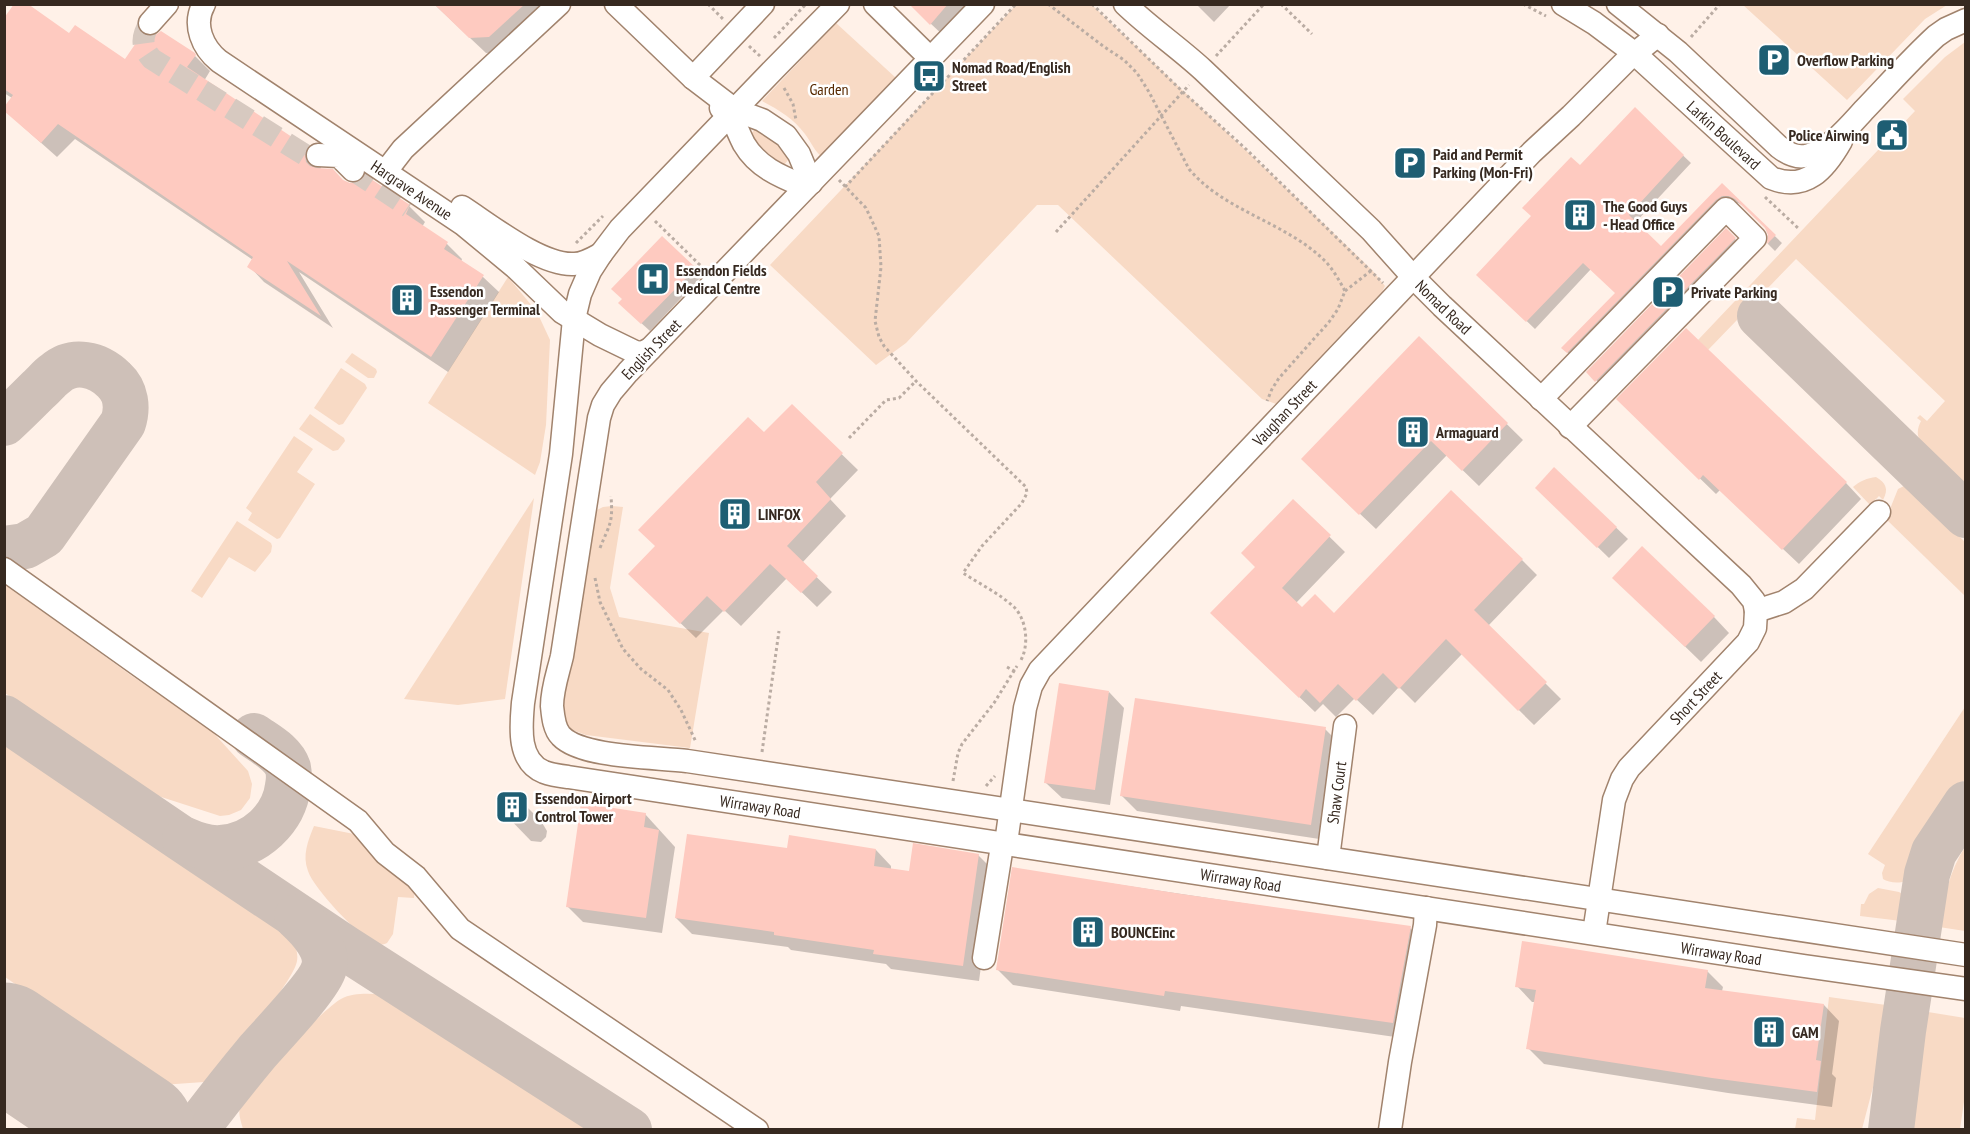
<svg xmlns="http://www.w3.org/2000/svg" width="1970" height="1134" font-family="'PT Sans Narrow',sans-serif">
	<rect width="100%" height="100%" fill="#fff1e8"/>
	<!-- green -->
	<g fill="#f8dac5">
		<path d="M1092,5C1185,93 1279,181 1372,270L1385,286L1382,292L1276,404L1262,399L1058,205H1037L906,343L876,365L770,265L1016,5Z"/>
		<path d="M1743,5H1947L1925,19L1847,100Z"/>
		<path d="M836,23L896,78L825,152L823,158C815,152 811,142 805,134C794,119 779,110 762,101Z"/>
		<path d="M1965,42V486C1956,477 1925,451 1920,440C1916,434 1918,427 1921,421L1917,418L1920,415L1927,421L1945,401L1796,259L1708,350L1698,340L1915,111L1903,99L1945,57Z"/>
		<path d="M759,125L793,154L780,170L747,138Z"/>
		<path d="M508,277L537,312L550,340L546,425L540,462L535,475L428,403Z"/>
		<path d="M352,353L376,369L377,372L374,378H368L345,362Z"/>
		<path d="M341,368L365,384L367,388L343,424L339,425L314,408Z"/>
		<path d="M310,414L344,438L345,441L338,450L333,451L299,429Z"/>
		<path d="M294,436L313,449L297,472L315,484L280,538L277,539L248,520L252,513L246,508Z"/>
		<path d="M1876,477C1886,483 1889,489 1883,500L1879,496L1870,505L1853,487C1860,481 1867,478 1876,477Z"/>
		<path d="M1906,485L1965,542V596L1886,519L1898,489Z"/>
		<path d="M534,498L505,699L458,705L404,699Z"/>
		<path d="M612,506L623,507L610,588L619,617L709,633L690,748L586,735L567,728L561,709L595,511L603,507Z"/>
		<path d="M237,521L271,543L272,546L271,552L255,572L229,557L202,598L191,591Z"/>
		<path d="M5,584L132,676L209,728L248,771L252,784L250,798L241,810L229,815L220,816L152,794L5,693Z"/>
		<path d="M1965,707V779L1923,842L1907,880C1901,884 1889,883 1883,879L1882,873L1885,865L1868,854Z"/>
		<path d="M5,732L273,912C283,924 300,943 297,961C294,980 240,1044 225,1064L214,1075L204,1082L161,1085L5,977Z"/>
		<path d="M314,826L354,834L415,885L414,898L398,897L393,934L387,943C382,945 379,945 374,943C357,934 314,889 308,871C302,855 308,841 314,826Z"/>
		<path d="M1965,847V931L1939,927C1944,898 1949,872 1965,847Z"/>
		<path d="M1878,888L1899,892L1902,894L1901,921L1860,916L1861,904H1864L1869,894Z"/>
		<path d="M382,994L549,1101L590,1129H243C241,1122 238,1114 240,1107C243,1091 324,1008 341,999C353,992 369,994 382,994Z"/>
		<path d="M1829,997L1886,1005L1877,1072L1862,1129H1795L1797,1118L1815,1120Z"/>
		<path d="M1928,1012L1965,1018V1095L1960,1129H1911Z"/>
	</g>
	<!-- shadow -->
	<g fill="#0003">
		<path d="M556,4L505,52L486,53L435,5Z"/>
		<path d="M910,4H985L947,39Z"/>
		<path d="M1196,4H1231L1214,22Z"/>
		<path d="M4,20L69,35L126,61L194,55L210,71L204,81L306,149L322,165L320,170L343,181L409,206L425,222L422,227L447,244L462,259L461,262L483,277L499,292L448,372L299,272L333,328L264,282L249,266L253,260L75,139L57,157L21,125L12,98L4,93Z"/>
		<path d="M1635,110L1691,163L1635,223L1661,248L1722,185L1744,206L1738,203H1730L1575,360L1563,348L1617,293L1591,269L1535,329L1478,275Z"/>
		<path d="M1755,217L1782,243L1775,251L1768,244L1770,235L1766,228Z"/>
		<path d="M1726,230L1738,242L1600,384L1588,372Z"/>
		<path d="M662,238L702,276L650,331L628,311Z"/>
		<path d="M1419,338L1523,440L1479,486L1447,455L1376,529L1319,475Z"/>
		<path d="M1618,399L1846,483L1861,499L1799,564L1720,490L1716,494Z"/>
		<path d="M792,406L858,470L830,499L846,516L802,563L832,592L817,607L787,578L741,626L724,610L696,638L646,590L764,434Z"/>
		<path d="M1555,469L1628,539L1609,558L1537,488Z"/>
		<path d="M1293,501L1345,552L1296,603L1303,609L1335,616L1522,560L1537,575L1488,626L1561,699L1534,725L1462,654L1415,703L1399,687L1373,715L1355,698L1336,717L1323,704L1315,712L1228,629L1256,567Z"/>
		<path d="M1630,593L1714,617L1729,633L1701,662Z"/>
		<path d="M1109,692L1124,708L1110,805L1062,798L1046,783Z"/>
		<path d="M1325,729L1341,745L1326,840L1137,811L1121,795Z"/>
		<path d="M510,796L518,798L541,821L547,831L546,837L541,842L531,841L502,811L504,800Z"/>
		<path d="M645,814L675,847L662,933L583,922L567,906Z"/>
		<path d="M788,850H876L891,866V870L910,872L978,855L994,871L979,981L891,969L886,964L791,950L788,947L692,934L676,918Z"/>
		<path d="M1014,869L1410,928L1426,944L1409,1039L1181,1006L1180,1011L1013,985L997,969Z"/>
		<path d="M1707,971L1723,987L1722,991L1824,1005L1839,1021L1832,1074L1836,1078L1832,1107L1728,1093L1544,1064L1528,1048L1535,1002H1532L1517,986Z"/>
	</g>
	<g fill="none" stroke-linecap="round" stroke-linejoin="round">
		<!-- taxiway -->
		<g stroke="#cec0b8" stroke-width="46">
			<path d="M1760,316L1966,515"/>
			<path d="M4,423C16,412 27,401 38,390C44,385 49,378 55,374C73,358 98,364 114,380C126,391 128,408 123,423L44,535L25,546L4,549"/>
			<path d="M4,718L182,839L345,948L629,1130"/>
			<path d="M185,840C196,845 208,849 221,848C255,846 284,819 288,786C289,781 289,773 288,768C283,753 265,744 254,736"/>
			<path d="M193,1130L200,1124C219,1099 238,1075 258,1051C272,1035 320,985 324,968C329,949 310,929 297,917"/>
			<path d="M1891,1130L1903,1031L1927,874L1934,852L1966,804"/>
		</g>
		<!-- runway -->
		<path stroke="#cec0b8" stroke-width="117" d="M4,1041L136,1130"/>
	</g>
	<!-- building -->
	<g fill="#fecac0">
		<path d="M14,4H28L69,33L75,25L125,59L142,34L148,36H154L161,31L195,53L196,55L187,67L307,147L305,155L306,162L310,166L317,168L333,169L343,180L350,183H357L362,180L365,175L410,205L406,214L448,242L444,249L484,275L431,357L287,261L321,316L247,267L253,257L58,124L41,143L4,111V107L13,95L4,89V18Z"/>
		<path d="M434,4H525L489,37L469,38Z"/>
		<path d="M909,4H948L930,25Z"/>
		<path d="M1635,107L1684,155L1629,215L1661,246L1722,183L1776,235L1767,244L1768,235L1765,228L1735,199L1729,196H1722L1716,200L1567,353L1561,348L1615,293L1583,263L1526,322L1476,275L1531,216L1522,208L1571,157L1580,165Z"/>
		<path d="M1726,228L1736,238L1595,382L1586,372Z"/>
		<path d="M662,236L696,268L641,324L618,303L622,299L611,289Z"/>
		<path d="M1686,328L1847,482L1782,550L1703,475L1699,480L1616,399Z"/>
		<path d="M1419,336L1508,423L1462,471L1431,441L1359,515L1301,459Z"/>
		<path d="M792,404L843,453L816,482L831,499L787,546L818,576L801,593L770,564L724,612L707,596L680,624L628,574L655,546L638,530L748,417L764,432Z"/>
		<path d="M1554,467L1617,527L1597,548L1535,488Z"/>
		<path d="M1451,490L1523,559L1474,610L1547,682L1518,711L1446,639L1399,689L1383,673L1356,701L1338,684L1320,703L1306,689L1299,698L1210,613L1255,567L1241,553L1293,499L1331,535L1282,588L1302,607L1315,594L1334,613Z"/>
		<path d="M1642,546L1715,616L1685,647L1612,578Z"/>
		<path d="M1059,683L1109,691L1095,790L1044,783Z"/>
		<path d="M1135,698L1326,727L1311,825L1120,796Z"/>
		<circle cx="512" cy="807" r="12"/>
		<path d="M581,803L646,813L644,827L659,830L646,918L566,907Z"/>
		<path d="M687,834L787,848L789,835L876,849L874,866L909,871L913,843L979,854L963,966L873,954L874,950L774,935V932L675,918Z"/>
		<path d="M1012,867L1181,894L1411,926L1393,1023L1165,991L1164,996L996,970Z"/>
		<path d="M1522,941L1708,970L1705,988L1824,1004L1816,1060L1821,1061L1817,1092L1712,1078L1526,1049L1536,990L1515,987Z"/>
	</g>
	<g fill="none" stroke-linecap="round" stroke-linejoin="round">
		<!-- minor-tunnel -->
		<g stroke="#d7c9c0" stroke-width="22" stroke-dasharray="22 11" stroke-linecap="butt">
			<path d="M150,23C141,37 141,47 152,59L305,155H318"/>
			<path d="M353,170L409,207"/>
		</g>
		<defs>
			<g id="minor">
				<path id="s1" d="M204,4C192,25 203,48 219,61L463,224L515,267L562,312L600,335L635,352L642,353L650,349"/>
				<path d="M616,4L693,78L735,110L762,120L786,136L799,154L811,183"/>
				<path id="s2" d="M838,4L774,69L620,229L601,254L590,271L580,294L574,319L561,454L523,703C521,726 517,761 544,772C552,775 560,776 568,777L1804,966L1966,989"/>
				<path d="M875,4L931,59"/>
				<path d="M983,4L628,372L611,392L603,405L599,418L562,656C558,673 552,689 552,706C553,716 554,729 561,736C582,758 656,757 687,761L1966,955"/>
				<path id="s3" d="M1125,4C1150,28 1178,47 1203,70L1371,230L1413,277L1442,306L1741,585L1754,601L1756,611"/>
				<path id="s4" d="M1563,4L1594,23L1634,53L1771,178C1806,192 1825,169 1841,141"/>
				<path d="M1618,4L1678,52L1779,147C1788,154 1798,159 1809,155C1831,149 1850,125 1865,109C1889,84 1911,59 1936,36L1946,29L1966,20"/>
				<path d="M150,23L167,4"/>
				<path d="M693,78L763,4"/>
				<path d="M721,108C735,118 736,129 744,144C758,168 782,177 806,187"/>
				<path d="M318,155L339,156L353,170"/>
				<path d="M386,171L403,149L559,4"/>
				<path d="M462,207C490,225 541,266 574,264C584,264 592,259 601,254"/>
				<path d="M1541,399L1726,209L1755,238L1570,427"/>
				<path d="M4,569L358,821L385,853L416,877L460,929L757,1130"/>
				<path id="s5" d="M1328,858L1345,726"/>
				<path id="s6" d="M1594,933L1614,800L1622,779L1629,768L1748,642L1755,628L1756,611L1784,602L1804,589L1879,512"/>
				<path id="s7" d="M984,958L1001,852L1006,843L1025,708L1031,686L1040,670L1532,152L1571,116L1628,59L1658,35"/>
				<path d="M1390,1130L1400,1062L1425,925L1426,908"/>
			</g>
		</defs>
		<!-- minor casing -->
		<use href="#minor" stroke="#a1836d" stroke-width="25"/>
		<!-- path -->
		<g stroke="#baaca3" stroke-width="3" stroke-dasharray="3 3" stroke-linecap="butt">
			<path d="M708,4L724,20"/>
			<path d="M1048,4L1103,46L1124,60L1137,73L1149,92L1189,169C1224,211 1285,222 1324,260C1333,269 1339,280 1345,291L1338,309L1329,322L1279,378L1272,389L1267,401"/>
			<path d="M1092,4L1183,92L1247,150L1383,283"/>
			<path d="M1281,4L1312,34"/>
			<path d="M1523,4L1546,16"/>
			<path d="M1691,37L1720,4"/>
			<path d="M774,38L806,4"/>
			<path d="M749,46L760,56"/>
			<path d="M1216,56L1264,4"/>
			<path d="M784,88L793,104L796,120"/>
			<path d="M839,180L866,208L879,236L881,267L875,321L879,337L884,346L916,381L1026,487L1027,493L1022,503L982,546L963,573C980,584 1000,594 1014,607C1027,620 1029,645 1021,660"/>
			<path d="M845,187L1016,4"/>
			<path d="M1765,197L1798,228"/>
			<path d="M655,221L702,267"/>
			<path d="M1056,232L1189,85"/>
			<path d="M576,243L603,216"/>
			<path d="M1345,291L1372,270"/>
			<path d="M849,438L886,400L899,398L916,381"/>
			<path d="M600,548C610,523 613,524 611,496"/>
			<path d="M595,578L600,602L623,649L641,669L668,690L681,710L696,742"/>
			<path d="M1007,667L1016,672"/>
			<path d="M762,752L779,631"/>
			<path d="M953,781L958,753L962,744L994,703L1017,666"/>
			<path d="M986,786L995,776"/>
		</g>
		<!-- minor -->
		<use href="#minor" stroke="#fff" stroke-width="22"/>
	</g>
	<!-- icons -->
	<defs>
		<symbol id="parking-square" viewBox="-11 -11 22 22"><rect x="-9" y="-9" width="18" height="18" rx="4" fill="#1e5e73" stroke="#fff"/><path d="M-3.5-5.5H1a3.5 3.5 0 0 1 0 7H-1V5.5H-3.5ZM-1-3.4V-.6H.8a1.4 1.4 0 0 0 0-2.8Z" fill="#fff"/></symbol>
		<symbol id="bus-square" viewBox="-11 -11 22 22"><rect x="-9" y="-9" width="18" height="18" rx="4" fill="#1e5e73" stroke="#fff"/><path d="M-5-6H5V4H4V6H2V4H-2V6H-4V4H-5ZM-3.5-4V0h7V-4ZM-3.5 1.2v1.5H-2V1.2ZM2 1.2v1.5H3.5V1.2Z" fill="#fff"/></symbol>
		<symbol id="civic-square" viewBox="-11 -11 22 22"><rect x="-9" y="-9" width="18" height="18" rx="4" fill="#1e5e73" stroke="#fff"/><path d="M-.6-6.5H3V-4.5H.6V-3L4-1V1h2V6H-6V1h2V-1L-.6-3ZM-1.2 2.5V6h2.4V2.5Z" fill="#fff"/></symbol>
		<symbol id="building-square" viewBox="-11 -11 22 22"><rect x="-9" y="-9" width="18" height="18" rx="4" fill="#1e5e73" stroke="#fff"/><path d="M-4-6H4V6H1V3H-1V6H-4ZM-2.5-4.3h1.7v1.8h-1.7ZM.8-4.3h1.7v1.8H.8ZM-2.5-1h1.7V.8h-1.7ZM.8-1h1.7V.8H.8Z" fill="#fff"/></symbol>
		<symbol id="hospital-square" viewBox="-11 -11 22 22"><rect x="-9" y="-9" width="18" height="18" rx="4" fill="#1e5e73" stroke="#fff"/><path d="M-5-5h3v3.5h4V-5h3V5h-3V1.5h-4V5h-3Z" fill="#fff"/></symbol>
	</defs>
	<g fill-rule="evenodd">
		<use href="#parking-square" x="1755" y="41" width="38" height="38"/>
		<use href="#bus-square" x="910" y="57" width="38" height="38"/>
		<use href="#civic-square" x="1873" y="116" width="38" height="38"/>
		<use href="#parking-square" x="1391" y="144" width="38" height="38"/>
		<use href="#building-square" x="1561" y="196" width="38" height="38"/>
		<use href="#hospital-square" x="634" y="260" width="38" height="38"/>
		<use href="#parking-square" x="1649" y="273" width="38" height="38"/>
		<use href="#building-square" x="388" y="281" width="38" height="38"/>
		<use href="#building-square" x="1394" y="413" width="38" height="38"/>
		<use href="#building-square" x="716" y="495" width="38" height="38"/>
		<use href="#building-square" x="493" y="788" width="38" height="38"/>
		<use href="#building-square" x="1069" y="913" width="38" height="38"/>
		<use href="#building-square" x="1750" y="1013" width="38" height="38"/>
	</g>
	<g text-anchor="middle" dominant-baseline="central" stroke-width="5" stroke-linejoin="round" paint-order="stroke">
		<!-- poi labels -->
		<g font-size="16" font-weight="bold" fill="#362920" stroke="#fff" text-anchor="start">
			<text x="1797" y="60">Overflow Parking</text>
			<text x="952" y="67">Nomad Road/English<tspan x="952" dy="18">Street</tspan></text>
			<text x="1869" y="135" text-anchor="end">Police Airwing</text>
			<text x="1433" y="154">Paid and Permit<tspan x="1433" dy="18">Parking (Mon-Fri)</tspan></text>
			<text x="1603" y="206">The Good Guys<tspan x="1603" dy="18">- Head Office</tspan></text>
			<text x="676" y="270">Essendon Fields<tspan x="676" dy="18">Medical Centre</tspan></text>
			<text x="430" y="291">Essendon<tspan x="430" dy="18">Passenger Terminal</tspan></text>
			<text x="1691" y="292">Private Parking</text>
			<text x="1436" y="432">Armaguard</text>
			<text x="758" y="514">LINFOX</text>
			<text x="535" y="798">Essendon Airport<tspan x="535" dy="18">Control Tower</tspan></text>
			<text x="1111" y="932">BOUNCEinc</text>
			<text x="1792" y="1032">GAM</text>
		</g>
		<!-- park labels -->
		<g font-size="16" fill="#572900" stroke="#fff">
			<text x="829" y="89">Garden</text>
		</g>
		<!-- street labels -->
		<g font-size="16" fill="#362920" stroke="#fff">
			<text stroke="none"><textPath href="#s4" startOffset="208">Larkin Boulevard</textPath></text>
			<text stroke="none"><textPath href="#s1" startOffset="296">Hargrave Avenue</textPath></text>
			<text stroke="none"><textPath href="#s3" startOffset="440">Nomad Road</textPath></text>
			<text transform="translate(651 349) rotate(-46)">English Street</text>
			<text stroke="none"><textPath href="#s7" startOffset="650">Vaughan Street</textPath></text>
			<text stroke="none"><textPath href="#s6" startOffset="267">Short Street</textPath></text>
			<text stroke="none"><textPath href="#s5" startOffset="66">Shaw Court</textPath></text>
			<text stroke="none"><textPath href="#s2" startOffset="1100">Wirraway Road</textPath></text>
			<text stroke="none"><textPath href="#s2" startOffset="1586">Wirraway Road</textPath></text>
			<text stroke="none"><textPath href="#s2" startOffset="2072">Wirraway Road</textPath></text>
		</g>
	</g>
	<!-- border -->
	<rect width="1970" height="1134" fill="none" stroke="#362920" stroke-width="12"/>
</svg>
